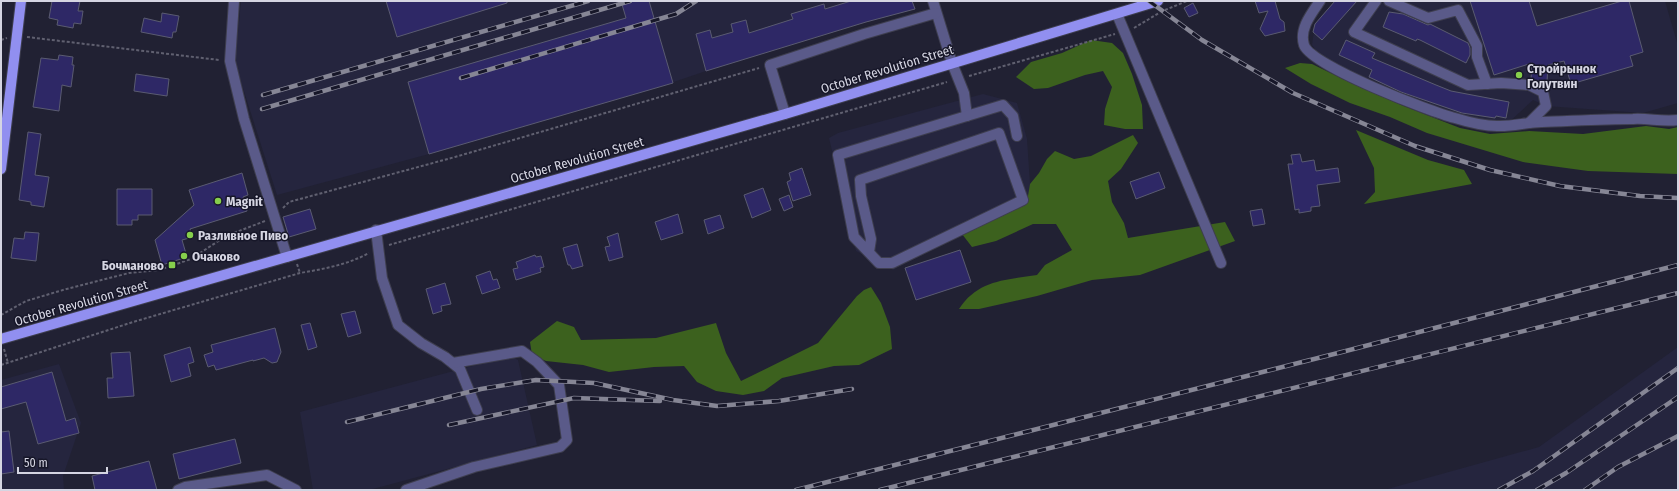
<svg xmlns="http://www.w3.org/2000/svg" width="1679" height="491" font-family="'Fira Sans Condensed',sans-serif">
	<rect width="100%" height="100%" fill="#212133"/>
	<!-- built -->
	<g fill="#25253e">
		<path d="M241,1H912L915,9L860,24L706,71L656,88L429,154L277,195L235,63Z"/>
		<path d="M1335,1H1665L1678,46V103L1643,113L1546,106L1533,100L1507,124L1455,115L1417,102L1321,57L1312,45L1315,24Z"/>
		<path d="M983,94L1017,103L1027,139L1030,184L1029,196L1014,207L893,270L856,251L829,138L838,133Z"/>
		<path d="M1678,347V490H1384L1539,447Z"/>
		<path d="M510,356L518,360L537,445L369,490H313L300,412Z"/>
		<path d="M59,364L81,423L63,476L64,490H1V380Z"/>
	</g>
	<!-- forest -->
	<g fill="#3c611e">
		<path d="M1091,40L1112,43L1123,53L1132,74L1142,105L1143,129H1125L1104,125L1105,109L1112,87L1103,71L1085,75L1048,88L1034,89L1016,77L1031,62L1062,53Z"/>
		<path d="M1300,63L1312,64L1349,82L1401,105L1460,128L1490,134L1529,131L1583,134L1646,126L1669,129L1678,127V174L1588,171L1523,162L1427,133L1390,117L1350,103L1311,84L1285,68Z"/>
		<path d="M1356,130L1428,160L1464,170L1472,184L1364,204L1375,192L1374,168Z"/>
		<path d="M1133,135L1138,143L1121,169L1108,181L1112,202L1124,223L1128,238L1225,222L1235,241L1140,275L1092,280L1037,296L979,309H959C978,280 1005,280 1037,275L1045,265L1072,250L1056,224H1033L996,241L972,247L962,234L1014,208L1028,196L1030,184L1039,173L1047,159L1055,151L1074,159L1091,156Z"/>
		<path d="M871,287L881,303L890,327L892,349L859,365L834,366L782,378L764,391L743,395L716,391L697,382L684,366L654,367L609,372L583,365L546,361L532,355L530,342L557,321L574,327L581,340L656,338L716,323L726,353L741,381L818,343L857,296L864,290Z"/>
	</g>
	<!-- building -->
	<g fill="#2e2866" stroke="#5a5b71">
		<path d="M52,1H80L78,11H83L81,24L74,23L73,28L57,25L58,20L49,18Z"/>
		<path d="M386,1H507V3L397,37Z"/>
		<path d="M621,1H649L673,83L429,154L408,82L626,18Z"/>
		<path d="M851,1H912L915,9L866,22L706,71L696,34L710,30L712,38L733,32L731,24L746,20L749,33L793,19L791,14L824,4L825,9Z"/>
		<path d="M1255,1H1275L1280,19L1284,22L1285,31L1265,36L1260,29L1268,11L1259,13Z"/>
		<path d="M1335,1H1357L1322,40L1313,32L1315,24Z"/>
		<path d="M1470,1H1529L1537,26L1622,1H1629L1643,52L1630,56L1633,66L1571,84L1564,61L1548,65L1547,82L1536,81L1531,79L1532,63L1494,75Z"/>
		<path d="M1193,3L1198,13L1189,17L1184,8Z"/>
		<path d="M1389,12L1403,14L1428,25L1430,24L1468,43L1470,48V55L1466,63L1420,40L1417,39L1416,41L1383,27Z"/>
		<path d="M162,13L179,16L176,32H173L172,38L141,32L144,18L161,22Z"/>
		<path d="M1346,40L1375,53L1372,58L1436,85L1451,91L1509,102L1506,118L1496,116L1495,118L1462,113L1401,92L1369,77L1372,70L1339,55Z"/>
		<path d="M59,55L73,57L72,65H74L71,87L62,85L59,111L33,107L41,58L58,60Z"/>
		<path d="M136,74L169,79L167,96L134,91Z"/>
		<path d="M28,132L41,134L35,175L49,177L44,207L31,205V202L19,200Z"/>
		<path d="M1300,154L1302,162L1314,160L1316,171L1338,168L1340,182L1317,185L1320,206L1311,207V211L1299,213V209L1295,210L1288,164H1293L1291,155Z"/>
		<path d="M802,168L811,195L793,201L787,182L791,180L789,173Z"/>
		<path d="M1159,172L1165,188L1136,199L1130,182Z"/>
		<path d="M242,173L248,195L243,197L247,211L190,229L193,237L182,240L187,257L162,265L155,240L194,205L189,190Z"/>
		<path d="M763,188L771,210L752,218L744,195Z"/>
		<path d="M117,189H152V215H138V220H132V225H117Z"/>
		<path d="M789,195L793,207L784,211L779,199Z"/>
		<path d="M310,209L316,229L289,237L283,217Z"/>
		<path d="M1262,209L1265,224L1253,226L1250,211Z"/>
		<path d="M678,214L683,233L661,240L655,222Z"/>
		<path d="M720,215L724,228L708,234L704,220Z"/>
		<path d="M25,232L39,233L36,261L11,258L14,238L24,239Z"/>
		<path d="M618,233L623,257L609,261L605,247L610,246L607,237Z"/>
		<path d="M577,244L583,266L572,269L570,265H568L563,248Z"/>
		<path d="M960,250L971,282L916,300L905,268Z"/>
		<path d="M535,255L536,257L541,256L544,267L540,268L541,272L516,280L513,269L518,268L516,262Z"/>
		<path d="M490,271L493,280L497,279L500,288L482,294L476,276Z"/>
		<path d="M445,283L451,304L441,306L442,311L433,314L426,289Z"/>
		<path d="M355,311L361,333L348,337L341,314Z"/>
		<path d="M310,323L317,347L308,350L301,325Z"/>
		<path d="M275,328L281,352L277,362L272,363L264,358L253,361V360L216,370L214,365L208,367L204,355L213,352L211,345Z"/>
		<path d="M190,347L194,362L188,364L191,376L171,382L164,355Z"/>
		<path d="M130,352L134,396L108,398L107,378H113L111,353Z"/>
		<path d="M52,372L66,421L75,418L79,433L38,444L26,402L1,409V387Z"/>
		<path d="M9,431L14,472L1,474V432Z"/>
		<path d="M235,439L241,463L179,479L173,454Z"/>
		<path d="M149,461L157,490H95L92,476Z"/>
	</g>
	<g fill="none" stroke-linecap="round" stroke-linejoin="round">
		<defs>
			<g id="minor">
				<path d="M234,1L230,61L244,119L287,257"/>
				<path d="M933,1L952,63L964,93L967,116"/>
				<path d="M1320,1C1311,14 1299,29 1304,45C1311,66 1431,112 1455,118C1468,122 1484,126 1497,126C1512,127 1527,122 1542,122C1572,121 1603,119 1633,119C1649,118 1661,122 1678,120"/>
				<path d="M1376,1L1354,32L1468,85L1501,83L1529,85L1543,92L1546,106L1529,123"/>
				<path d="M1389,1L1428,18L1458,10L1477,46V57L1487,84"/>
				<path d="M1117,14L1221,263"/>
				<path d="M785,114L770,65L864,34L936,13"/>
				<path d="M376,230L382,278L398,325L421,343L445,357L460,369L477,410"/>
				<path d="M869,252L871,239L861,196L860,180L999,133L1023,200L892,263H879L854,237L838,155L1003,105L1013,116L1017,136"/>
				<path d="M178,490L185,487L267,475L296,490"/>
				<path d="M406,490L474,467L560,447L567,440L559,385L537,362L522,351L453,363"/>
			</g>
			<g id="major">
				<path d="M1,169L21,1"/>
				<path d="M1,339L785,114L1158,1"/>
			</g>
		</defs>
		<!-- minor casing -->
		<use href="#minor" stroke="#3e3e4f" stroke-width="12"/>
		<!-- major casing -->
		<use href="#major" stroke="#3e3e4f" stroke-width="12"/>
		<!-- path -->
		<g stroke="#606070" stroke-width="2" stroke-dasharray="3 2" stroke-linecap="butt">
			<path d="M1165,10L1187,1"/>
			<path d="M1134,28L1159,13"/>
			<path d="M27,37L219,60"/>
			<path d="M1,40L7,38"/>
			<path d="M969,76L1115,34"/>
			<path d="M283,208L289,202L455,157L759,68"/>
			<path d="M389,245L947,82"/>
			<path d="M297,264L300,273"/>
			<path d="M1,315L26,301L63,290L129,273L159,270L191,259L226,236L265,221"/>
			<path d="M4,349L8,363"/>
			<path d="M1,365L133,322L300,273C323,269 347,265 369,253"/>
		</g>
		<!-- minor -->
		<use href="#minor" stroke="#5a5a89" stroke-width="10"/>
		<!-- major -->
		<use href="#major" stroke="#918ff0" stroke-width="10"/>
		<defs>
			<g id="rail">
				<path d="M1149,1L1202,40L1293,93L1415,146L1490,170L1560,186L1640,196L1678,198"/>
				<path d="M461,78L676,14L696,1"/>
				<path d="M263,95L588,1"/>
				<path d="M262,109L630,1"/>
				<path d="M347,422L481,389L536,380L594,383L673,400L717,406L779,401L852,389"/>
				<path d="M449,425L574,398L660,401"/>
				<path d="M796,490L1338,353L1678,265"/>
				<path d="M880,490L1678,293"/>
				<path d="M1499,490L1533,471L1678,368"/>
				<path d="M1537,490L1566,473L1678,397"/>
				<path d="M1585,490L1618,467L1678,436"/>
			</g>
		</defs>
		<!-- rail casing -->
		<use href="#rail" stroke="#868695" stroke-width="4.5"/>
		<!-- rail -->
		<use href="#rail" stroke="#171729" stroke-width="3" stroke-dasharray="9" stroke-linecap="butt"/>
	</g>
	<!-- markers -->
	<g fill="#86cf4c" stroke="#171729" stroke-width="1.5">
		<circle cx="1519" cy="75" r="4"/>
		<circle cx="218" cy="201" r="4"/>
		<circle cx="190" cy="235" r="4"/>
		<circle cx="184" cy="256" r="4"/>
		<rect x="168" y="261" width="8" height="8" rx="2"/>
	</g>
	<g text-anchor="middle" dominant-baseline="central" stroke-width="3" stroke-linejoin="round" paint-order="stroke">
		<!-- poi labels -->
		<g font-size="13" font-weight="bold" fill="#d5d5e2" stroke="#171729" text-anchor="start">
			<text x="1527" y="68">Стройрынок<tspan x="1527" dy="15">Голутвин</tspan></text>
			<text x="226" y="201">Magnit</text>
			<text x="198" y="235">Разливное Пиво</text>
			<text x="192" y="256">Очаково</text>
			<text x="164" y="265" text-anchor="end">Бочманово</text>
		</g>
		<!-- street labels -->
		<g font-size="13" fill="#d5d5e2" stroke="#171729">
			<text transform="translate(887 69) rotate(-17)">October Revolution Street</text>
			<text transform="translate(577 160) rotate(-16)">October Revolution Street</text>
			<text transform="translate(81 303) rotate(-16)">October Revolution Street</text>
		</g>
	</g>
	<!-- border -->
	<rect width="1679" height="491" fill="none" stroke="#d5d5e2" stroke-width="4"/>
	<!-- scale -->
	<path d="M18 467v6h89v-6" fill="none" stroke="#d5d5e2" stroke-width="2"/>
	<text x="24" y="467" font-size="12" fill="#d5d5e2" stroke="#171729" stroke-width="3" paint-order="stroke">50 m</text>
</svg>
